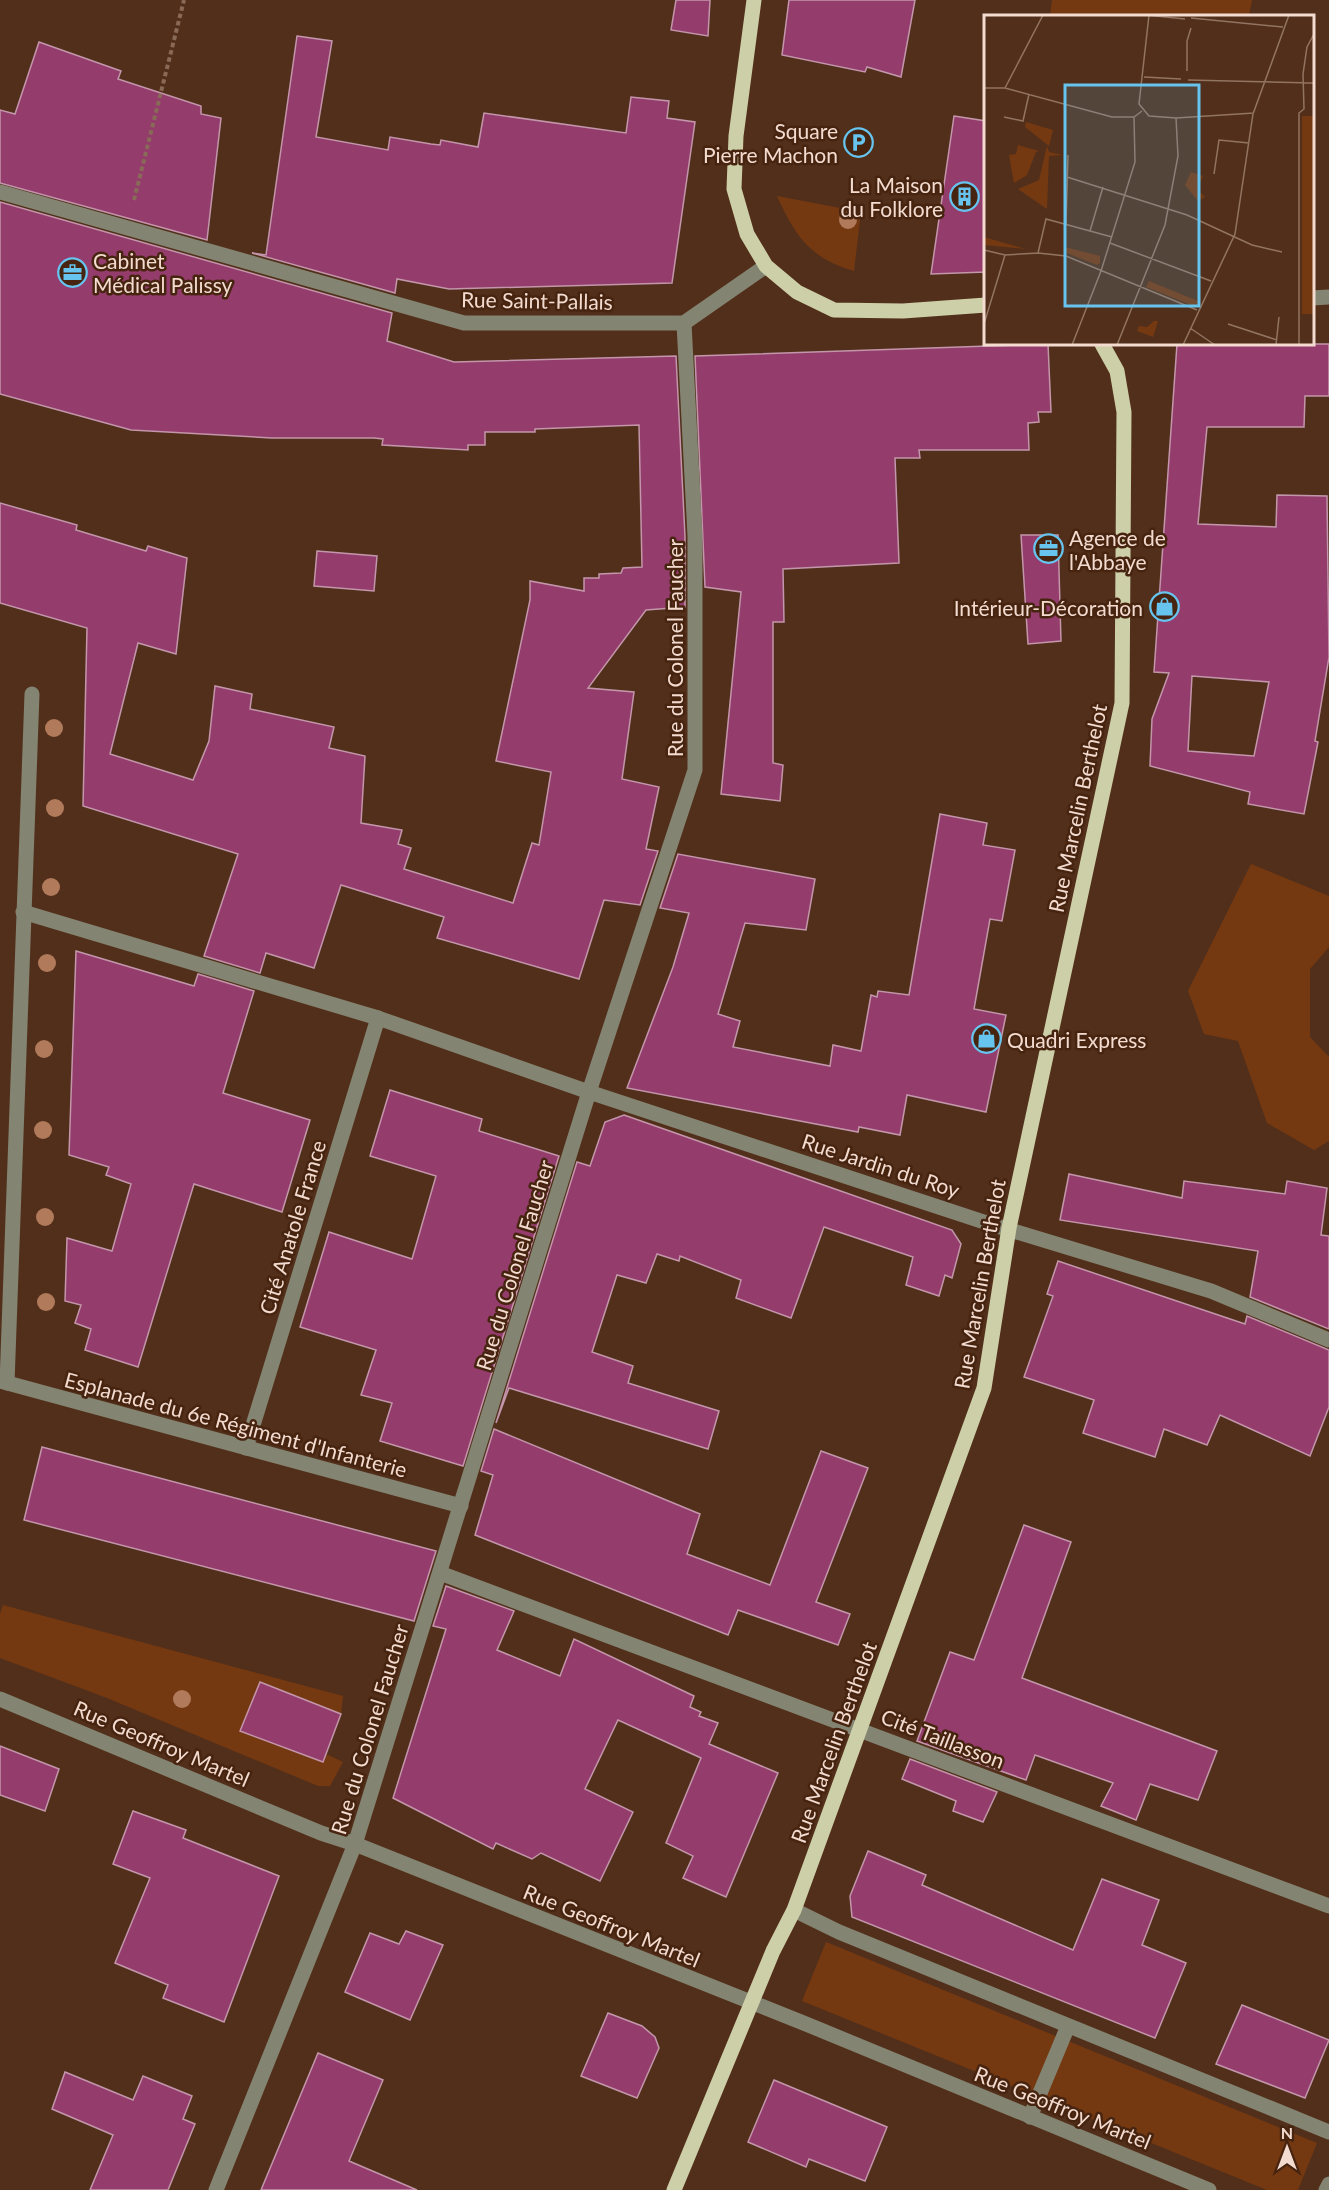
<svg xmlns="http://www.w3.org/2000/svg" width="1329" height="2190" font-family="Lato,sans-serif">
	<rect width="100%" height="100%" fill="#522f1a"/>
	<!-- green -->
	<g fill="#753912">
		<path d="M1052,0H1252L1249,16H1050Z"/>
		<path d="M777,196L861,212L854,271C809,258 795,235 777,196Z"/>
		<path d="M1251,864L1329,896V947L1310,969V1037L1329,1057V1141L1314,1150L1267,1123L1238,1041L1204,1034L1188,991Z"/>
		<path d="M3,1605L343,1696L341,1714L326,1754L343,1762L330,1786H318L107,1698L0,1658V1614Z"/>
		<path d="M826,1942L1317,2143L1298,2190H1267L802,2001Z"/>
	</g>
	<!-- building -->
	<g fill="#943d6c" stroke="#c396ab" stroke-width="1.5" fill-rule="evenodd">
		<path d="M676,0H710L708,36L671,30Z"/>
		<path d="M789,0H915L901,77L867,67L865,72L782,55Z"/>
		<path d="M297,36L332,41L316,137L388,150L390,137L431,144L440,145L441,140L478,147L484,113L626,133L631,97L669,101L667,118L695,122L672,283L449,289L397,279L395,293L252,253L266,255Z"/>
		<path d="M39,42L121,71L118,79L201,106V114L221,118L207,240L0,183V110L15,114Z"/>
		<path d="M954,116L986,121V272L931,274Z"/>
		<path d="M0,202L392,313L387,341L454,362L676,356L685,536V607L646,610L588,688L634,692L622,779L659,787L646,849L658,851L640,905L604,900L579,979L437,938L444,917L341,885L314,968L266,953L260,973L204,956L238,854L83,806L87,628L0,603V503L77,525L76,530L146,551L148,546L187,558L176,654L138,643L110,754L193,780L209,741L215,686L252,694L250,709L334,727L329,748L365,756L361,823L402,830L398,844L411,848L404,869L513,903L532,843L539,845L551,772L496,761L530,600V581L584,591V578H599V574L621,573L623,568L642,567L639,425L535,429V432H485V445H468V450L382,445L383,439L374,438H272L131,430L0,394Z"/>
		<path d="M1048,344L1051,412H1038L1039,422L1028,423L1029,450H919L920,458H895L899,563L783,569L784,622H773V763L783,765L780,801L721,794L741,592L705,587L695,356Z"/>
		<path d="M1177,344H1329V396H1305L1304,427H1207L1198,524L1276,527L1277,495L1327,496L1329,657L1315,741L1318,742L1304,814L1248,804L1250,792L1150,766L1152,719L1169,673L1154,672ZM1192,676L1269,682L1254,756L1188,751Z"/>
		<path d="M1021,535H1058L1061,641L1028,644Z"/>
		<path d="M317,551L377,556L374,591L314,586Z"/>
		<path d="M940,814L987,823L983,845L1015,850L1002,921L990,919L974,1009L1006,1015L986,1112L907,1095L900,1135L859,1127L858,1132L627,1088L673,967L689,913L660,908L678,854L815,879L806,930L745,923L718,1014L740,1021L733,1047L830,1066L833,1045L861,1051L871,995L877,997L878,991L909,995Z"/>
		<path d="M76,951L194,986L198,974L254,991L223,1093L310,1120L282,1212L194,1184L138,1367L85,1350L91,1329L75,1323L81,1305L65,1301L67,1238L112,1251L131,1184L106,1175L109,1167L69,1155Z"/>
		<path d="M390,1090L482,1119L479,1131L559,1156L463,1466L380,1441L392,1403L361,1395L376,1350L300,1327L329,1232L412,1259L436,1176L370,1156Z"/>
		<path d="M624,1115L952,1230L961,1244L952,1278L945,1275L939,1296L906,1285L913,1257L824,1227L791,1318L736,1298L741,1280L680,1256L679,1261L657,1254L646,1283L617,1275L592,1352L633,1366L628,1383L719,1411L708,1449L509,1388L496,1423L577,1162L590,1166L605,1122Z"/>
		<path d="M1069,1174L1182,1198L1184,1181L1285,1194L1287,1181L1327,1188L1321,1235L1329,1236V1329L1250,1297L1258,1251L1060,1220Z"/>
		<path d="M1058,1261L1245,1324L1247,1316L1329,1350V1407L1310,1456L1220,1415L1207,1445L1164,1429L1155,1457L1083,1433L1094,1400L1024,1377L1053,1296L1047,1294Z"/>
		<path d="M494,1429L700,1514L687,1554L770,1585L821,1451L868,1468L816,1602L850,1614L838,1645L738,1610L728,1635L475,1535L493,1475L481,1471Z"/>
		<path d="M42,1447L436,1551L414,1621L24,1520Z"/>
		<path d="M1024,1525L1071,1542L1022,1678L1217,1751L1198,1800L1150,1784L1136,1820L1101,1806L1113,1783L1035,1755L1026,1780L917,1741L950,1652L974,1660Z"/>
		<path d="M446,1586L514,1611L497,1650L560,1676L574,1639L694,1696L690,1707L701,1712L699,1716L718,1723L709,1744L778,1773L726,1897L683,1878L693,1856L666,1843L701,1758L618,1720L585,1789L633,1812L600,1881L541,1853L532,1859L496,1843L493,1849L393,1798L446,1629L433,1626Z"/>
		<path d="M260,1682L341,1714L323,1762L240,1731Z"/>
		<path d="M0,1746L59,1769L45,1811L0,1795Z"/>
		<path d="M910,1759L997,1792L983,1822L953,1811L956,1801L902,1779Z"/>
		<path d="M133,1811L186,1830L183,1838L279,1876L224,2022L163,1998L168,1985L115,1963L150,1878L113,1864Z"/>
		<path d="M868,1851L926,1875L922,1885L1073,1950L1102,1879L1159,1900L1142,1945L1186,1963L1155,2038L852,1917L850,1896Z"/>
		<path d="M406,1931L443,1945L410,2020L345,1992L370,1933L399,1944Z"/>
		<path d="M1242,2005L1329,2040L1305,2098L1216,2064Z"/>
		<path d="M608,2013L642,2026L655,2037L659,2048L637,2098L581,2076Z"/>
		<path d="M318,2053L383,2080L349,2161L417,2190H261Z"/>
		<path d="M65,2072L133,2100L143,2076L192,2096L183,2119L195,2124L168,2190H90L113,2135L52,2109Z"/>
		<path d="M774,2080L887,2127L865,2181L809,2159L806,2167L748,2142Z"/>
	</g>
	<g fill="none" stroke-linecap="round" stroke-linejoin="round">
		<!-- path -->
		<path stroke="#896957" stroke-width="4" stroke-dasharray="4.5 3" stroke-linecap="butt" d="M134,200L184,0"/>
		<!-- minor -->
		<g stroke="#838471" stroke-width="15">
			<path d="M0,192L464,323H684L766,266"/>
			<path d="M1312,298L1329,297"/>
			<path d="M23,912L378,1018L589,1092L984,1222L1211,1291L1329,1340"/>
			<path d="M0,1381L461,1506"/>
			<path d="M7,1383L32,694"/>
			<path d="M246,1448L378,1018"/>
			<path d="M440,1573L1329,1906"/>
			<path d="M0,1699L321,1833L355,1844L806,2024L1209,2190"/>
			<path d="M794,1910L839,1932L1329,2132"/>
			<path d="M1030,2117L1068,2026"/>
			<path d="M216,2190L355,1844L589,1092L695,770V536L684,323"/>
			<path d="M1326,2190L1329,2184"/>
		</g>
		<!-- major -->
		<g stroke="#cdcfa8" stroke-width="15">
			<path d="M754,0L736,136L734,189L747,234L766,266L797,292L834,310L903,311L986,305"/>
			<path d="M674,2190L773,1951L794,1910L984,1388L1009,1228L1122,703L1124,412L1117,371L1102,344"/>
		</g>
	</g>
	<!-- trees -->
	<g fill="#b07a5b">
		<circle cx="848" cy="220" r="9"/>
		<circle cx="54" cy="728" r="9"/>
		<circle cx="55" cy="808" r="9"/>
		<circle cx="51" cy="887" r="9"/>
		<circle cx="47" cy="963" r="9"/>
		<circle cx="44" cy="1049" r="9"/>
		<circle cx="43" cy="1130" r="9"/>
		<circle cx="45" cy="1217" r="9"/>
		<circle cx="46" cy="1302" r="9"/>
		<circle cx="182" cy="1699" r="9"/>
	</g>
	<!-- icons -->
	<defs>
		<symbol id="parking-ring" viewBox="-11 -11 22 22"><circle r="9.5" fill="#472410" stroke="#66c4ef" stroke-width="1.5"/><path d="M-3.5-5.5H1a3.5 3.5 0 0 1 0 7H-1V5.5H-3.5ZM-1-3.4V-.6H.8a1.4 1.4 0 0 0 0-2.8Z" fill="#66c4ef"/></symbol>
		<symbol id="building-ring" viewBox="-11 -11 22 22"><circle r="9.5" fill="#472410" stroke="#66c4ef" stroke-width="1.5"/><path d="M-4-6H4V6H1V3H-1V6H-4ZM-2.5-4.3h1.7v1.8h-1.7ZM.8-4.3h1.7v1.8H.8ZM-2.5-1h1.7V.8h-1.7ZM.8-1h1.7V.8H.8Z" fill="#66c4ef"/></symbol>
		<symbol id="office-ring" viewBox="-11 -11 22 22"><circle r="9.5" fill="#472410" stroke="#66c4ef" stroke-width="1.5"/><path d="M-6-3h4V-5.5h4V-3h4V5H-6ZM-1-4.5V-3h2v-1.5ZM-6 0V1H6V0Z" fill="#66c4ef"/></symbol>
		<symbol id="shop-ring" viewBox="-11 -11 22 22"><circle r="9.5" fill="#472410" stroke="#66c4ef" stroke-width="1.5"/><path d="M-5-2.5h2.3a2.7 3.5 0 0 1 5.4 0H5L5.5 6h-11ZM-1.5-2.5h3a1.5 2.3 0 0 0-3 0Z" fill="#66c4ef"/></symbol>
	</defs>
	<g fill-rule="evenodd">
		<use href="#parking-ring" x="842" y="126" width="33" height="33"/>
		<use href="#building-ring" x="948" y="180" width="33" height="33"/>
		<use href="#office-ring" x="56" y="256" width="33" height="33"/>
		<use href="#office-ring" x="1032" y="532" width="33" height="33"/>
		<use href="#shop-ring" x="1148" y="590" width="33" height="33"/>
		<use href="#shop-ring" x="970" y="1022" width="33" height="33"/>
	</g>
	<g text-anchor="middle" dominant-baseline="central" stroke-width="5" stroke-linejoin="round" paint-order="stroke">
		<!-- poi labels -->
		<g font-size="21" fill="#f3dbcf" stroke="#472410" text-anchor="end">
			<text x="838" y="130">Square<tspan x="838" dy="24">Pierre Machon</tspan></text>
			<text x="943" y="184">La Maison<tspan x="943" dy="24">du Folklore</tspan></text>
			<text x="93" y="260" text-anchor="start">Cabinet<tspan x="93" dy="24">Médical Palissy</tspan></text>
			<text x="1069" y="537" text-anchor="start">Agence de<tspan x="1069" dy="24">l'Abbaye</tspan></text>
			<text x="1143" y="607">Intérieur-Décoration</text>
			<text x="1007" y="1039" text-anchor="start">Quadri Express</text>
		</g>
		<!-- street labels -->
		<g font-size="21" fill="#f3dbcf" stroke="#472410">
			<text transform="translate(537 300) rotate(1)">Rue Saint-Pallais</text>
			<text transform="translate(674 648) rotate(-90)">Rue du Colonel Faucher</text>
			<text transform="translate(1077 808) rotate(-78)">Rue Marcelin Berthelot</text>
			<text transform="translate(881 1165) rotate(18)">Rue Jardin du Roy</text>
			<text transform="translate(292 1227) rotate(-73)">Cité Anatole France</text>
			<text transform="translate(514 1265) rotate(-73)">Rue du Colonel Faucher</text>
			<text transform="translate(979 1284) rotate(-80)">Rue Marcelin Berthelot</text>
			<text transform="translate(236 1424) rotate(15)">Esplanade du 6e Régiment d'Infanterie</text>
			<text transform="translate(369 1729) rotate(-73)">Rue du Colonel Faucher</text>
			<text transform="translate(943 1738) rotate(21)">Cité Taillasson</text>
			<text transform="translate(833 1742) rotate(-70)">Rue Marcelin Berthelot</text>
			<text transform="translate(162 1743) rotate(23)">Rue Geoffroy Martel</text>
			<text transform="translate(612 1925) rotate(22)">Rue Geoffroy Martel</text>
			<text transform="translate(1063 2107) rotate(22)">Rue Geoffroy Martel</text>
		</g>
	</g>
	<!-- overview -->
	<g transform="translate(984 15)">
		<rect width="330" height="330" fill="#522f1a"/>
		<path d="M318,101H330V299H318ZM42,107L69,115L65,131L41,112ZM34,130L55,136L52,137L43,160L30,168L25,140L32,139ZM63,131L65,137L79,140L65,141L63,194L34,174L55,165ZM207,157L219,161L213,174L221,182L214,186L201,170ZM0,223H3L42,234L0,230ZM81,232L116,241V248L113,250L80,237ZM165,266L214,286L212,292L162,272ZM170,306H174L169,322L153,316L155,311L163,312Z" fill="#753912"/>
		<path fill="none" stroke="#927462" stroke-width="1.5" d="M162,0L201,4M207,3L299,12M203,56V26L207,13M160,62L197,64M204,65L330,68M0,73H21L128,102H150L158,96M21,73L59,0M20,102L39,106L45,79M192,103L270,98M230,159L235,125L265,128M83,162L203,200L268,230L298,237M82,209L84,140M106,216L119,172M126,228L227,266M0,235L21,240L54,238L82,241L213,295M54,238L62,204L128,222M0,309L21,240M244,309L293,325M206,313L231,330M88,330L117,256L151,147L150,102M133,330L181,210L194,141L192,103L165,101L155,89L165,0M199,330L251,219L269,99L305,0M292,330L295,302M315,330V98L320,94L319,59L323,32L330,19"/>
		<path fill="#66c4ef" fill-opacity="0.15" stroke="#66c4ef" stroke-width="3" d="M81,70H215V291H81Z"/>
		<rect width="330" height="330" fill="none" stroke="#f3dbcf" stroke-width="3"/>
	</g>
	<!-- north arrow -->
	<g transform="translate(1287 2148)" stroke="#472410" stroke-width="4.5" paint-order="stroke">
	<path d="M0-4.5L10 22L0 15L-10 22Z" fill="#f3dbcf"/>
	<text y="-9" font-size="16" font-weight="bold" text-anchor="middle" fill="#f3dbcf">N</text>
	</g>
</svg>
